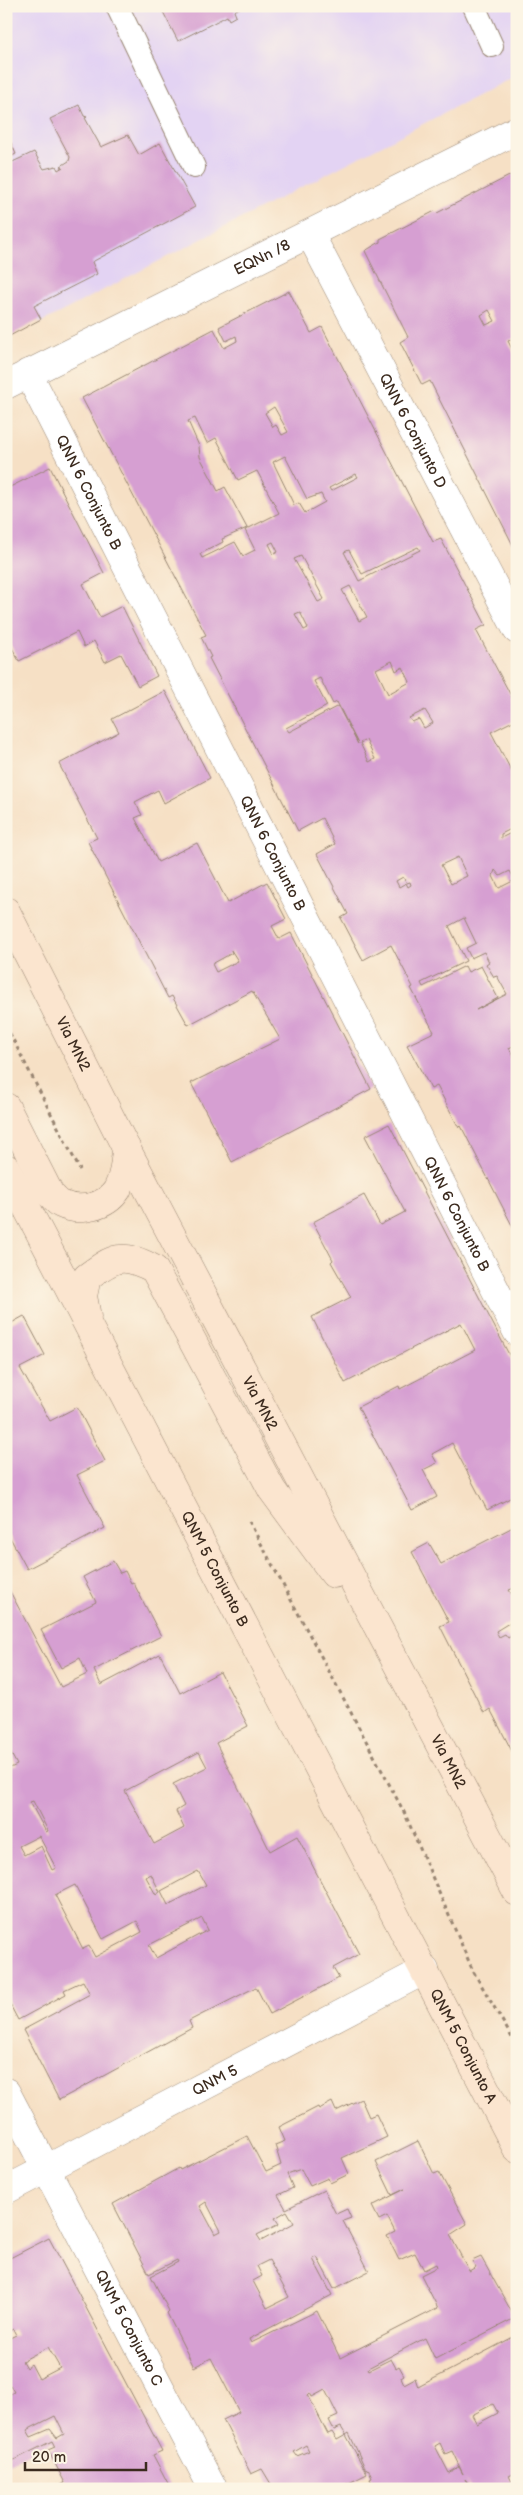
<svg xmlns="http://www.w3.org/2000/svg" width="523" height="2495" font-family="'Balsamiq Sans',sans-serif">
	<rect width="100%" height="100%" fill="#fcf5e5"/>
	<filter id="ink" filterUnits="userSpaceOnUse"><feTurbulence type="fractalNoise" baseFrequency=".02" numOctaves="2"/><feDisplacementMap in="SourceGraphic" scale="10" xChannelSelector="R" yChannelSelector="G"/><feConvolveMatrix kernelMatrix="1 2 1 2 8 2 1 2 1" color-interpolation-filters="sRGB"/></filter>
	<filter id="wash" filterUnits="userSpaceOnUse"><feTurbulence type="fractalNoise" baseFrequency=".0096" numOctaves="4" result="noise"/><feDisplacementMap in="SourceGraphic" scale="20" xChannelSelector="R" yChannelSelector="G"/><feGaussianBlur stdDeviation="1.12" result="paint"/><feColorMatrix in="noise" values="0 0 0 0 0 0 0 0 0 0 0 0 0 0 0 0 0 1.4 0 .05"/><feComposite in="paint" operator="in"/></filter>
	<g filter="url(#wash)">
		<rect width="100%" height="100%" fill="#f6e0c5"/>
		<!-- built -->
		<path fill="#e3d3f3" d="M6,6H517V75L40,323L6,260Z"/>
		<g id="blocks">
			<!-- building -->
			<g fill="#d69fd2" fill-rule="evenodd">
				<path d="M160,6H243L234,11L236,16L229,20L227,16L178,41Z"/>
				<path d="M79,105L84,116L87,117L85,118L101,147L128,135L139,155L160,143L195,207L92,262L97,274L34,306L41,319L6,338V165L34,152L44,169L56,166L58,170L63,167L61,166L69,161L70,157L50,119Z"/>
				<path d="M10,141L16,154L6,159V143Z"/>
				<path d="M517,172V337L508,341L517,359V553L430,381L422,385L400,342L408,337L365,251L380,242V239L435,211L437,213ZM489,310L495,321L486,325L481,315Z"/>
				<path d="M289,291L311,333L322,327L433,542L441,539L486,625L476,630L517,707V719L491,732L512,772L517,770V826L501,834V838L517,830V1044L509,1048L517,1062V1235L461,1126L459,1128L437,1086L431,1089L407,1045L434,1032L411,988L413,987L391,945L363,960L341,918L348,914L317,854L335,844L322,818L298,831L209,658L211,657L201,637L206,635L82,398L214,329L224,348L237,341L236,336L226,341L219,327ZM274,407L288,432L282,435L276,425L273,427L265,413ZM195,418L207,443L216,438L238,480L257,471L279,513L245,530L255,550L243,556L235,542L202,558L200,554L223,542L222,539L247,528L225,487L218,491L200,457L199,446L188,421ZM285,456L307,499L321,494L325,502L305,513L299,503L294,505L273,462ZM356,474L358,477L331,491L329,488ZM273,542L278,552L274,554L269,544ZM418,547L420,550L359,581L344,552L349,550L362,574ZM301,556L324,599L318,602L294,559ZM350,586L367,617L359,621L342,590ZM300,612L308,628L304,630L295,614ZM392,661L396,671L403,667L410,682L388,694L376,669ZM320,678L333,704L337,702L358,744L338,706L289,732L286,728L327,706L314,681ZM425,710L433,723L424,728L419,719L412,722L409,718ZM366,740L375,759L369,762L360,743ZM458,857L467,876L451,884L441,865ZM495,870L500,876L510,871L515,880L499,888L493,876ZM403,877L407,883L410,882L411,885L408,887L406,883L399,887L396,881ZM464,918L476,943L466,948L471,958L484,952L489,962L486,964L494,977L497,976L507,994L476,1010L498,998L481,966L468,972L465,966L423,987L421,983L466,961L449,926Z"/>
				<path d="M50,467L104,573L83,584L100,617L122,606L157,676L138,686L121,654L105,662L94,641L84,647L77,632L19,661L9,642L11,641L6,632V489Z"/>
				<path d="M165,691L210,778L164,803L158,790L135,802L142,815L135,818L158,862L197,843L228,903L267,882L286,919L272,926L279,939L291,933L371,1089L232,1162L191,1083L280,1039L252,991L188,1025L172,996L168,998L88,842L97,838L59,764L119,732L112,719ZM231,950L238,961L216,972L212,964L232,953Z"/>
				<path d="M389,1124L517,1370V1501L514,1496L487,1510L452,1443L432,1454L437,1463L423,1470L437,1497L412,1510L358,1407L399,1386L400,1389L475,1350L461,1323L345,1383L312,1317L351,1297L331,1262L333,1260L313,1222L364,1195L380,1225L405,1212L365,1136Z"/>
				<path d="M24,1316L45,1355L20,1368L50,1421L77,1407L105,1461L77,1475L105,1528L27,1569L6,1530V1326Z"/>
				<path d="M517,1525V1587L509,1590L514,1598L517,1597V1751L513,1753L490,1709L484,1713L440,1626L449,1622L412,1552L429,1543L441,1564ZM509,1623L515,1634L508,1638L505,1634L499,1637L496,1631Z"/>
				<path d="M113,1561L120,1573L125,1571L131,1583L133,1582L161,1636L94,1670L101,1685L160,1654L180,1693L220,1672L248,1726L216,1743L270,1851L297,1836L359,1954L333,1968L339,1978L270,2014L256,1987L189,2021L192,2028L59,2100L23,2030L90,1994L83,1981L64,1990L66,1994L18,2020L6,1997V1765L8,1769L17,1765L6,1744V1584L61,1687L87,1674L80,1658L61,1668L41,1630L96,1602L83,1577ZM199,1752L207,1767L173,1784L184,1806L176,1811L184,1828L154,1844L125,1791ZM33,1801L48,1831L46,1832L30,1802ZM39,1836L56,1868L52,1870L41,1846L24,1855L19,1846ZM198,1871L206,1885L168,1905L161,1891ZM151,1874L160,1892L156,1895L146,1877ZM75,1885L103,1939L137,1921L142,1932L95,1957L89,1946L83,1949L55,1895ZM202,1918L208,1930L156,1958L149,1945Z"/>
				<path d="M361,2099L369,2117L376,2114L387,2137L342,2158L349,2174L330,2183L328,2178L310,2186L301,2169L287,2174L293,2188L278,2195L286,2209L324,2190L336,2214L347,2209L351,2218L343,2221L369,2271L334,2289L317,2257L313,2259L332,2295L249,2339L251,2343L317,2311L340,2358L438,2308L421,2275L437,2267L436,2264L424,2270L415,2253L399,2260L387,2236L395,2232L387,2216L379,2220L372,2206L405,2189L392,2195L376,2162L418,2141L434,2174L439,2172L467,2224L450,2235L469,2271L476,2267L472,2261L481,2257L515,2318L435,2359L425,2338L368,2368L369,2370L391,2359L396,2368L399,2366L404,2375L401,2377L404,2384L415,2378L418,2387L517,2335V2472L509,2476L516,2489H472L465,2479L469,2486L462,2489H375L370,2479L372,2478L368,2469L366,2470L349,2433L346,2435L341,2427L334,2430L329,2420L338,2416L325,2390L312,2397L310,2393L308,2395L328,2434L332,2432L337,2440L346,2435L367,2474L337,2489H274L262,2469L251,2474L223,2420L239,2412L211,2358L194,2367L167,2313L169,2311L151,2276L178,2262L177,2260L149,2274L113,2204L179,2168L180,2170L247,2136L266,2172L281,2165L275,2145L285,2141L279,2127L318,2107L319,2109L332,2102L336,2111ZM206,2202L221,2231L215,2234L200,2206ZM287,2211L294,2223L261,2241L257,2235L279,2224L275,2218ZM269,2260L289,2297L267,2308L253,2281L262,2276L257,2266ZM493,2404L498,2413L477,2424L472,2415ZM440,2443L445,2454L452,2451L463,2474L459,2467L449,2473L435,2446ZM306,2445L309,2451L297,2456L294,2452Z"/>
				<path d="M49,2238L162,2451L153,2455L171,2489H52L65,2483L48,2450L55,2447L52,2441L6,2464V2396L14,2392L10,2385L6,2387V2340L16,2335L13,2329L6,2333V2260ZM48,2347L60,2368L39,2379L31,2364L26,2368L22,2361ZM55,2416L64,2434L57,2438L50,2429L31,2437L27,2430Z"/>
			</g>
		</g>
	</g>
	<g filter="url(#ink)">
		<use href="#blocks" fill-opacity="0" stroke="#988572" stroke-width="1"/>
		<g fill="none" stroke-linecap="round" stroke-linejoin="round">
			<defs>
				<g id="lane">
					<path d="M117,6L194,167"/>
					<path d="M474,6L492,46"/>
				</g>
				<g id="street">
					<path id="s1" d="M310,234L517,630"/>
					<path id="s2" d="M28,373L517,1332"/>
					<path id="s3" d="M6,385L517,130"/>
					<path id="s4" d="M6,2092L213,2489"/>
					<path id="s5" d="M6,2190L425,1970"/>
				</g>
				<g id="secondary">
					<path id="s6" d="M6,911L126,1148L517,1892"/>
					<path d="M6,1107L50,1194C53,1197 57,1202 61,1204C79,1213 106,1207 117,1190C124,1176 125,1163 126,1148"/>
					<path id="s7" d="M6,1168L517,2149"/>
					<path d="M87,1317L83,1296L87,1277C114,1257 122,1252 154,1269L272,1490L334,1574"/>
				</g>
			</defs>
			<!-- lane casing -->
			<use href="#lane" stroke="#988572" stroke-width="24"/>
			<!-- street casing -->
			<use href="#street" stroke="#988572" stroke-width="29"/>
			<!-- secondary casing -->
			<use href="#secondary" stroke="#988572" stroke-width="29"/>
			<!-- path -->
			<g stroke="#988572" stroke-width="3" stroke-dasharray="4 4" stroke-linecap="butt">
				<path d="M6,1026L80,1170"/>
				<path d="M249,1521L405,1814L473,1971L517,2046"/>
			</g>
			<!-- lane -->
			<use href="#lane" stroke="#fff" stroke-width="22"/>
			<!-- street -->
			<use href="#street" stroke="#fff" stroke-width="28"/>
			<!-- secondary -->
			<use href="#secondary" stroke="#fbe5cf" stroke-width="28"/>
		</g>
	</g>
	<g text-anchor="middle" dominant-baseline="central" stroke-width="4" stroke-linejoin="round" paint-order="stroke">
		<!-- street labels -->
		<g font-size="15" fill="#3b2a1e" stroke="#fcf5e5">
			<text stroke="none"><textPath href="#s3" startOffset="286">EQNn /8</textPath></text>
			<text stroke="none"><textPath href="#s1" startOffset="222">QNN 6 Conjunto D</textPath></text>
			<text stroke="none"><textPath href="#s2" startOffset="134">QNN 6 Conjunto B</textPath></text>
			<text stroke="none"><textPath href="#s2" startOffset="539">QNN 6 Conjunto B</textPath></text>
			<text stroke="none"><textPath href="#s6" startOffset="149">Via MN2</textPath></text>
			<text stroke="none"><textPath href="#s2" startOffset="944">QNN 6 Conjunto B</textPath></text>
			<text stroke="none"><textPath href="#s6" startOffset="554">Via MN2</textPath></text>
			<text stroke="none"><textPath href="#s7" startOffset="452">QNM 5 Conjunto B</textPath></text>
			<text stroke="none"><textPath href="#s6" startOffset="959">Via MN2</textPath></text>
			<text stroke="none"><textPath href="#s7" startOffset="990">QNM 5 Conjunto A</textPath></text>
			<text stroke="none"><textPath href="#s5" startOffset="236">QNM 5</textPath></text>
			<text stroke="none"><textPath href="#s4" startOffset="266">QNM 5 Conjunto C</textPath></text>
		</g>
	</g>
	<!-- margin -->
	<rect width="523" height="2495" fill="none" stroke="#fcf5e5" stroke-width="25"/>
	<!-- scale -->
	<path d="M25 2462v8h121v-8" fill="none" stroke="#3b2a1e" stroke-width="2.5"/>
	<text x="32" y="2462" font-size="15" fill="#3b2a1e" stroke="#fcf5e5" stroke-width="4" paint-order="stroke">20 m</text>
</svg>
